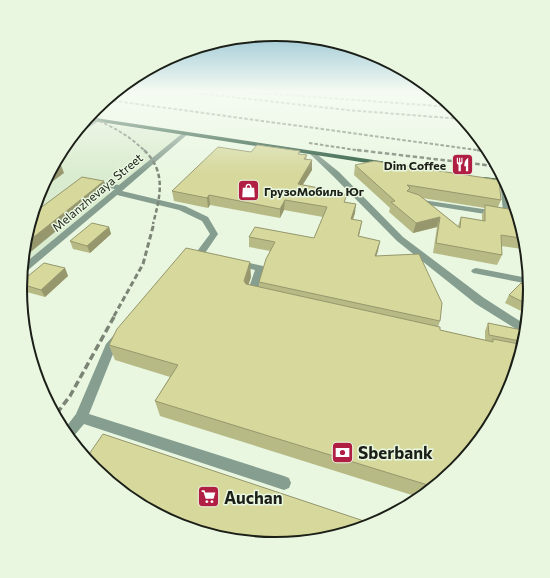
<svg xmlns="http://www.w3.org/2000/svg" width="550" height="578" font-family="Commissioner,sans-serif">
	<rect width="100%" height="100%" fill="#e9f7e1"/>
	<!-- built -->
	<path fill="#daeccf" d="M86,121L181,135L25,263L40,191Z"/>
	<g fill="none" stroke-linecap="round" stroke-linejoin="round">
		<!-- minor -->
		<g fill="#869e8f" fill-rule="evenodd">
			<path d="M97,118L99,119V121L83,131H79L83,126Z"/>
			<path d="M184,132L189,133L122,191L185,206L208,217L218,234L203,256L200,257L195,254L210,234L202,221L179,210L117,195L27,271L23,272L25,263L115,189L89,184V180L119,185Z"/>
			<path d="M309,151H313L339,172L403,237L484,298L523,323L521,332L476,304L397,241L333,176L309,153Z"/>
			<path d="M500,179H502L507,187L511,214H515L516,219L416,203L412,201L416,199L503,212Z"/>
			<path d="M237,260L263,266L265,268L257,295L258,297L257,299H249L246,296L255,270L234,265L232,263Z"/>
			<path d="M476,268L528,278L529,284L473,273L471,271L473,269Z"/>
			<path d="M118,334L122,335L124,338L115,349L89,414L284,476L289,478L291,483L289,488L284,490L84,424L73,437L66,427L76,414L106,344L114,335Z"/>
		</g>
		<!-- major -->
		<g fill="#2c5a40" fill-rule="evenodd">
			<path d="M89,117L387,162L391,164L387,166L87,120Z"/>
			<path d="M483,177L502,179L505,183L483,181Z"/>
		</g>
		<!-- rail-far3 -->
		<g stroke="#7b8475" stroke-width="2" stroke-dasharray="3.5 2" stroke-linecap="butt">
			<path d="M188,92L347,110L462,119"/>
			<path d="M247,92L452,107"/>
			<path d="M108,100L484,151"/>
			<path d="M89,117C112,126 127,134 145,151"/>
			<path d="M309,143L363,151"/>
		</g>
		<!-- rail-far2 -->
		<g stroke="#7b8475" stroke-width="2.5" stroke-dasharray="4.5 2.5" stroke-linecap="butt">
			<path d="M144,150C167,172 160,197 153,224"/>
			<path d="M357,150L494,166"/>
			<path d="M477,150L484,151"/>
		</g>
		<!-- rail-far1 -->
		<path stroke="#7b8475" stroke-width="3" stroke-dasharray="5.5 3" stroke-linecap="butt" d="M114,316L143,264L154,223"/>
		<!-- rail -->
		<path stroke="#7b8475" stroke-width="3.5" stroke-dasharray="7 3.5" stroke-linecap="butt" d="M57,413L70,396L115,315"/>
	</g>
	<!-- wall -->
	<g fill="#b8ba86" fill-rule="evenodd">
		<path d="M251,152L300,154L307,155L306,160H312V170L302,185L319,188V190L346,202L355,213L353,220L362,221L359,236L380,241L376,256L440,321L438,327L440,330L485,340V331L488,323L522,330L510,387L455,469L415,496L160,416L155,401L170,377L115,360L109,345L251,277L248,285L259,287V282L270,251L249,247V237L314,238L323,217L284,210L280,218L210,205L208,208L174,201L172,191Z"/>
		<path d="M355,165L501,200L498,207L514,210L522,249L501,246L502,255L497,265L433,253L437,227L413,233L389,212L390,208L354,175ZM422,198L485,208L482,215V221L461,217L458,226Z"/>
		<path d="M511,197V196L514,207H511Z"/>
		<path d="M109,227L111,234L90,253L73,249L70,241Z"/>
		<path d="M65,268L68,276L45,297L23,291L21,286L22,281Z"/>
		<path d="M530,289L525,313L505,303L509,295Z"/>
	</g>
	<!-- shaded-wall -->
	<g fill="#96976d">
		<path d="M312,160V170L297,194L298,184Z"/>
		<path d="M61,165L64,173L40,191L53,170Z"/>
		<path d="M104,181L106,190L27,255L30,240Z"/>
		<path d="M209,195L210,205L208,208L207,198Z"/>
		<path d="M285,200L284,210L280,218V209Z"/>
		<path d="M356,204L355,213L349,229L351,219Z"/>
		<path d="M440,217L437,227L413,233L416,223Z"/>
		<path d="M362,221L360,231L356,246L358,236Z"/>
		<path d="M109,227L111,234L90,253L87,246Z"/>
		<path d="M380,241L378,251L373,267L375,256Z"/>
		<path d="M250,262L251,277L245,296L244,281Z"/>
		<path d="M65,268L68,276L45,297L41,290Z"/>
	</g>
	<!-- building -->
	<g fill="#d6d89c" stroke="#96976d">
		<path d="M257,145L300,151L298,154L307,155L304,159L312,160L298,184L319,188L318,190L347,195L344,202L356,204L351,219L362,221L358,236L380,241L375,256L419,254L442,303L440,321L259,282L266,259L275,242L249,237L255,227L314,238L327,207L285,200L280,209L209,195L207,198L172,191L218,147L251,152Z"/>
		<path d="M374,161L499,180L501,200L407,185L410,188L407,191L419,195L460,228L461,217L485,221V205L514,210L520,238L501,235L502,255L436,243L440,217L416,223L391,202L395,201L355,165Z"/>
		<path d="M58,164L61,165L53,170Z"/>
		<path d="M82,177L104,181L30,240L35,212Z"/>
		<path d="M92,223L109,227L87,246L70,241Z"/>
		<path d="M186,248L250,262L244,281L246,284L440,327V330L493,342V339L519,344L510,387L455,469L431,486L155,401L178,365L109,345L117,329Z"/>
		<path d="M44,263L65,268L41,290L21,284L22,281Z"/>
		<path d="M521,283L530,288V289L527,304L509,295Z"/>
		<path d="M488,323L522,330L520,341L489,335Z"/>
		<path d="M103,434L373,524L275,544L177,524L95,469L87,457Z"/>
	</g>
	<!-- sky -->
	<linearGradient id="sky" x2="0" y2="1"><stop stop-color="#6eadc7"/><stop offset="0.53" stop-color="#f5fbf2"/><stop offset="1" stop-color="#f5fbf2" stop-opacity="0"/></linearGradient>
	<rect width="550" height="173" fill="url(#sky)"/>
	<!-- icons -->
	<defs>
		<symbol id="restaurant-square" viewBox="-11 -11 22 22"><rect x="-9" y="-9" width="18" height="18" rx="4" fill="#b11e43" stroke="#e9f7e1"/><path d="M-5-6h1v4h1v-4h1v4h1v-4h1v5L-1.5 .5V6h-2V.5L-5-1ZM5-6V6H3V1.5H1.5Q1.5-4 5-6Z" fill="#fff"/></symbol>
		<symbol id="shop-square" viewBox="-11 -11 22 22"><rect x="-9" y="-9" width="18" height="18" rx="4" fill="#b11e43" stroke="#e9f7e1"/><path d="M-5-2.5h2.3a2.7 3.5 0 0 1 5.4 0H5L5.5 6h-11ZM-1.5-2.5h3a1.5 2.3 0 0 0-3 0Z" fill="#fff"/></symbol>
		<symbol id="bank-square" viewBox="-11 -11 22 22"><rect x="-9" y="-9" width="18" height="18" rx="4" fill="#b11e43" stroke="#e9f7e1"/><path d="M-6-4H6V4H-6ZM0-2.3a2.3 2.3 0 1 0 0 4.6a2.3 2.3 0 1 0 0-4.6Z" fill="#fff"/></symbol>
		<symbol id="supermarket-square" viewBox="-11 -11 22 22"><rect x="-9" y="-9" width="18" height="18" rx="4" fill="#b11e43" stroke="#e9f7e1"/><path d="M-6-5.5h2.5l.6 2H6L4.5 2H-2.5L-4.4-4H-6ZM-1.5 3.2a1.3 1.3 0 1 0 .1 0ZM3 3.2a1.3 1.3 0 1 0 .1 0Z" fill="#fff"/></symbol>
	</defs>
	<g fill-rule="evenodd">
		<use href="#restaurant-square" x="450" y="152" width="25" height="25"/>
		<use href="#shop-square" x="236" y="178" width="25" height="25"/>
		<use href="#bank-square" x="330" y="440" width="25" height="25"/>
		<use href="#supermarket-square" x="196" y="484" width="25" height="25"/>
	</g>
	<g text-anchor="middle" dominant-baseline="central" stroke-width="3" stroke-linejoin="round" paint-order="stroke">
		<!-- far-poi labels -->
		<g font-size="12" font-weight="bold" fill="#1b1f17" stroke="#e9f7e1" text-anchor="end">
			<text x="446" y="165">Dim Coffee</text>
			<text x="264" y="191" text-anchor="start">ГрузоМобиль Юг</text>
		</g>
		<!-- far-street labels -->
		<g font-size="12" fill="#1b1f17" stroke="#e9f7e1">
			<text transform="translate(97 192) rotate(-40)">Melanzhevaya Street</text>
		</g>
		<!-- near-poi labels -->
		<g font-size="17" font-weight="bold" fill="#1b1f17" stroke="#e9f7e1" text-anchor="start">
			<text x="358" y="452">Sberbank</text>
			<text x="224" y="497">Auchan</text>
		</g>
	</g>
	<!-- crop -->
	<path d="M0 0H550V578H0ZM27 289a248 248 0 1 1 496 0a248 248 0 1 1-496 0Z" fill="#e9f7e1" fill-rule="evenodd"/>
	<path fill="none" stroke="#1b1f17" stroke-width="2" d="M27 289a248 248 0 1 1 496 0a248 248 0 1 1-496 0Z"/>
</svg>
